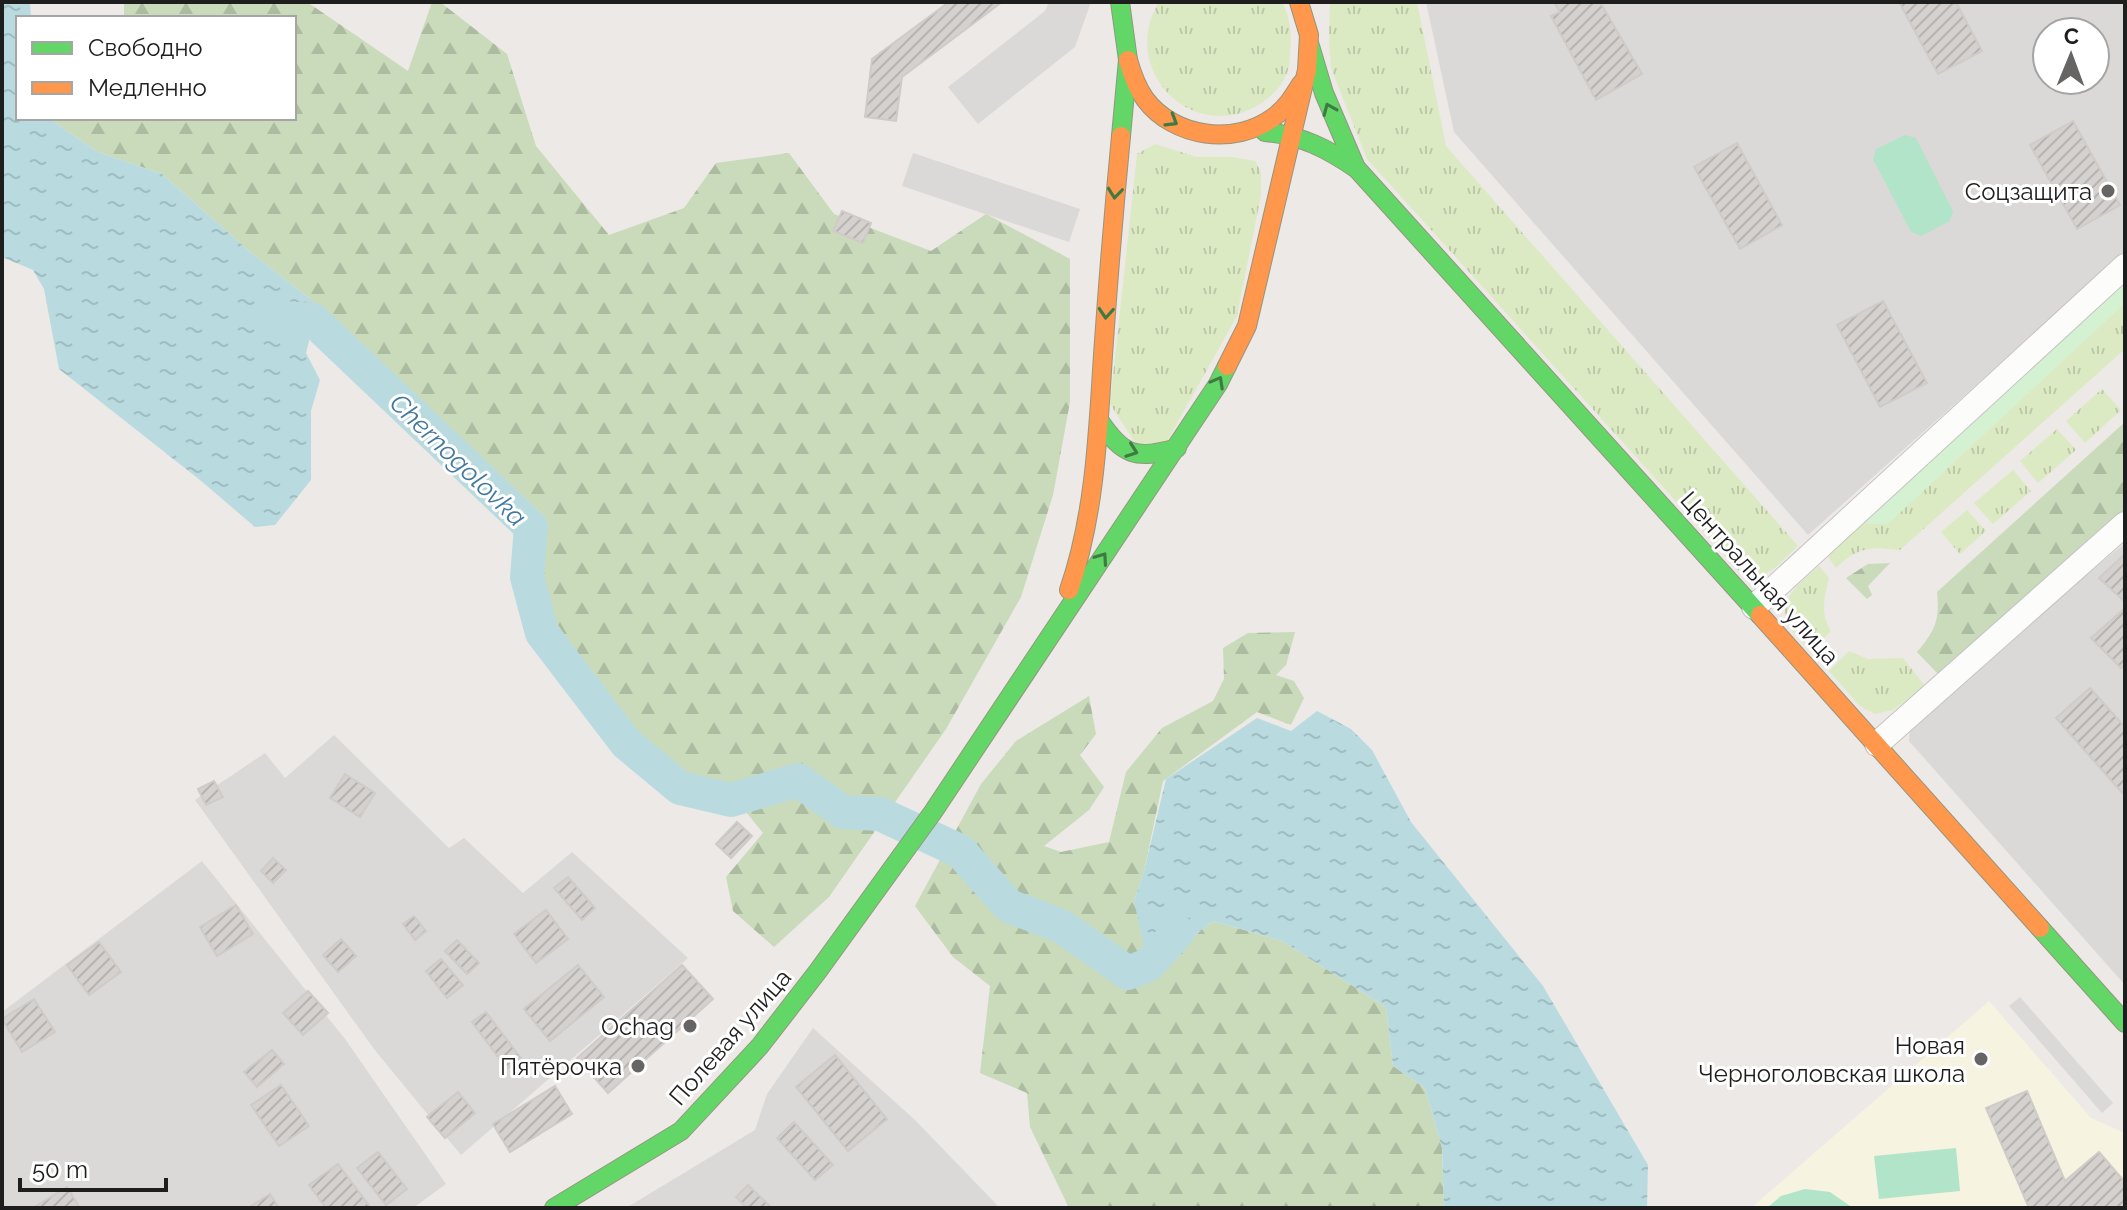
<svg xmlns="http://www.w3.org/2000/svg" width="2127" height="1210" font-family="Raleway,sans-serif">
	<defs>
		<pattern id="grass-tufts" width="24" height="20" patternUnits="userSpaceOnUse" patternTransform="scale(2)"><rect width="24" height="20" fill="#dceac4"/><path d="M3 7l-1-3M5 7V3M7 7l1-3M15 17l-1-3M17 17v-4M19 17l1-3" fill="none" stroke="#bcc8a8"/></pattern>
		<pattern id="forest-firs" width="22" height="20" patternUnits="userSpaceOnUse" patternTransform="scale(2)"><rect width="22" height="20" fill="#c9dbbb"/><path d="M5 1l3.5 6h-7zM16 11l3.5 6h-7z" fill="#acbca0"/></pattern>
		<pattern id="water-ripples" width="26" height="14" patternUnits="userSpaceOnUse" patternTransform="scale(2)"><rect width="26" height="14" fill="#b9dbe0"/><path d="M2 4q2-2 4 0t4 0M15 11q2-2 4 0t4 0" fill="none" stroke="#9fbcc0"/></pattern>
		<pattern id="building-hatch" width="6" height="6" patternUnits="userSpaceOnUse" patternTransform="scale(2)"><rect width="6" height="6" fill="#d5d1cf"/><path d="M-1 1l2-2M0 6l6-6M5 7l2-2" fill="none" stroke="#b6b3b1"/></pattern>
	</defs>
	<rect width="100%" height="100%" fill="#ece9e6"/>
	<!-- residential -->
	<g fill="#dbd9d8" fill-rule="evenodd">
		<path d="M1426,2H2125V252L1808,535L1454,132ZM2047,32H2095V80H2047Z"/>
		<path d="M2125,543V985L1909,741L1910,727L1918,714Z"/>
		<path d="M334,735L449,848L464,838L523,893L572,852L688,958L461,1155L374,1049L195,800L265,753L285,778Z"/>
		<path d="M202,861L345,1039L446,1184L413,1208H2V1012Z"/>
		<path d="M813,1028L915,1120L1000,1208H626L755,1130L767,1094Z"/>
	</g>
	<!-- education -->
	<path fill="#f6f3e0" d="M1989,1001L2091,1118L2125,1133V1208H1751Z"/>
	<!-- religious -->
	<g fill="#dad9d8">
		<path d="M1049,2H1091L1075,47L978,124L948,87L1045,11Z"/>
		<path d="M913,153L1080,209L1069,242L902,186Z"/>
		<path d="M2020,997L2113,1103L2102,1113L2009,1006Z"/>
	</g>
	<!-- grass -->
	<g fill="url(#grass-tufts)">
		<path d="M1159,2H1282C1292,21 1291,35 1290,56C1290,73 1282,87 1268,98C1203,152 1115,75 1159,2Z"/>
		<path d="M1330,2H1417L1446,146L1798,546C1778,564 1768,584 1739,571L1367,159L1331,68L1329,42Z"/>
		<path d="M1155,144L1197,157H1232L1255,161L1261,172V195L1237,316L1166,443L1136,444L1110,404L1137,154Z"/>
		<path d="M2125,281V349L1900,550C1869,547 1859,546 1836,568L1827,555Z"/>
		<path d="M2102,389L2121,410L2085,443L2066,421Z"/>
		<path d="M2057,429L2076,450L2038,483L2020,461Z"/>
		<path d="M2013,470L2031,491L1993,524L1974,503Z"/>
		<path d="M1967,510L1986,531L1960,554L1941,532Z"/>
		<path d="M1819,566L1829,578C1824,597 1820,614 1831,631L1811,651C1805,644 1794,635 1789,626C1775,600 1802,581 1819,566Z"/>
		<path d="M1849,651L1868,659L1903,658L1925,686L1893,710L1875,714L1860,706L1829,671Z"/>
	</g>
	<!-- forest -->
	<g fill="url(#forest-firs)">
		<path d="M124,2H307L408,71L432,2H440L507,54L536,146L609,235L684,208L716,163L789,153L834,214L931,251L986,214L1070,259V402L1053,495L1021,597L946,729L829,897L774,947L733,911L726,877L763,833L746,812L718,810L699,787L637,736L610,701L544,605L542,514L318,305L249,251L162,174L98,152L48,118H294V18H124Z"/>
		<path d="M2125,422V509L1940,676L1917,652C1935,631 1940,620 1937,592Z"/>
		<path d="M1890,563L1868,586L1872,595L1867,599L1846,578L1868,564Z"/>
		<path d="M1295,632L1286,665L1276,675L1294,681L1304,698L1291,725L1257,712L1163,781L1144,871L1134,901L1163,974L1182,946L1213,921L1282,941L1386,1007L1393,1066L1425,1088L1442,1148L1444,1208H1069L1030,1127L1027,1093L980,1073L990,986L953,957L915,906L981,784L1016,741L1089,696L1096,734L1080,755L1104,787L1089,810L1044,846L1061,852L1109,842L1126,772L1162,728L1213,701L1224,679L1223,648L1248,633Z"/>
	</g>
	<!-- park -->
	<path fill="#d4f2d1" d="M2125,285V303L1888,524H1861L2119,286Z"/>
	<!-- pitch -->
	<g fill="#b1e4c9">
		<path d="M1905,135L1916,138L1953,211L1950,221L1921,236L1911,232L1873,159L1876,149Z"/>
		<path d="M1956,1148L1960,1191L1879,1199L1874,1156Z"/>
		<path d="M1805,1189L1830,1192L1853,1208H1767L1781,1196Z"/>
	</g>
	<!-- water -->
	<g fill="url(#water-ripples)">
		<path d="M2,2H30L31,18H18V118H48L98,152L162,174L249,251L318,305L306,353L320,380L311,411V480L275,525L255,527L200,480L59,369L44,289L33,270L2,257Z"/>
		<path d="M1317,711L1351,729L1372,750L1411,822L1543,986L1648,1165L1647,1208H1444L1442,1148L1425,1088L1393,1066L1386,1007L1282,941L1213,921L1182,946L1163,974L1148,965L1134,901L1144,871L1166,779L1257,718L1291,731Z"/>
	</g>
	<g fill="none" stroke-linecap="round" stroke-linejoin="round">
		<!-- river -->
		<path stroke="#b9dbe0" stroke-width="34" d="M268,317L313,320L531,527L527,577L542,633L626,743L680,788L731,800L798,780L843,812L880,814L960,851L1009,906L1061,926L1128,973L1148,965L1178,932"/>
	</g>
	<!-- building -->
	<g fill="url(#building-hatch)" stroke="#cfcbc8" stroke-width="2">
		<path d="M949,2H1002L902,77L896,121L865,117L872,59Z"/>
		<path d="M1554,2H1600L1642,74L1596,100L1551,16L1560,12Z"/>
		<path d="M1899,2H1956L1982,51L1938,74Z"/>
		<path d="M2073,121L2120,205L2077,229L2030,145Z"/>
		<path d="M1737,143L1782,225L1740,249L1694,167Z"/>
		<path d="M842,211L871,223L863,243L833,231Z"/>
		<path d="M1883,301L1927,383L1880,407L1837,325Z"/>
		<path d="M2125,554V602L2099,578Z"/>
		<path d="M2125,608V664L2121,668L2091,638Z"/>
		<path d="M2090,688L2125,727V796L2056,718Z"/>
		<path d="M345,774L375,793L360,817L330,798Z"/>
		<path d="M214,781L223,797L206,805L198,789Z"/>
		<path d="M737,822L752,836L731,858L716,844Z"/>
		<path d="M273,858L286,870L273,883L261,871Z"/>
		<path d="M568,877L595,908L582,920L554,888Z"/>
		<path d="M236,905L253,934L217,956L200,927Z"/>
		<path d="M546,910L568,939L536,963L514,934Z"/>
		<path d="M414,916L426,931L415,940L403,924Z"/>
		<path d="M341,939L356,956L338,972L323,955Z"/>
		<path d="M457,940L479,963L467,974L445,951Z"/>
		<path d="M99,942L121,972L89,995L67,965Z"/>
		<path d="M441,959L463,985L447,998L426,971Z"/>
		<path d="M578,965L604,997L550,1041L524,1009Z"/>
		<path d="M682,965L713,999L608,1093L577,1058Z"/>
		<path d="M308,991L328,1013L303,1035L283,1013Z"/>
		<path d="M34,999L55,1032L22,1052L2,1019Z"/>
		<path d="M486,1012L521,1058L507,1069L472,1022Z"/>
		<path d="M272,1050L284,1064L257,1087L244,1072Z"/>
		<path d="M835,1055L887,1119L848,1151L796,1087Z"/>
		<path d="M281,1085L309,1126L279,1146L251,1105Z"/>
		<path d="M555,1086L572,1114L510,1152L493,1124Z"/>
		<path d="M2027,1091L2065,1181L2099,1152L2125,1182V1208H2029L1986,1108Z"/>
		<path d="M458,1092L475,1113L445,1138L427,1117Z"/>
		<path d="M794,1122L833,1165L815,1180L777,1138Z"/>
		<path d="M378,1152L407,1189L386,1205L357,1168Z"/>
		<path d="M338,1164L371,1208H326L309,1185Z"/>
		<path d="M748,1185L772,1208H747L736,1197Z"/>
		<path d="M67,1187L80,1208H33Z"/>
		<path d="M270,1194L279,1208H252L251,1206Z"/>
	</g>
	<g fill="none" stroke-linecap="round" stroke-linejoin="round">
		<defs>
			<g id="street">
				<path d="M1754,607L2125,266"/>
				<path d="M1877,744L2125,524"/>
			</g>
			<g id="fast">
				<path d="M1120,2L1128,60L1121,136"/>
				<path d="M1310,46L1324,93L1356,168"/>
				<path d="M1265,132C1301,135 1328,149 1357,169L1760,615"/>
				<path d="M1099,420C1123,456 1136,460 1177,448"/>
				<path d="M2040,928L2125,1023"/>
				<path d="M554,1208L681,1131L760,1046L818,971L933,812L1218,384L1227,366"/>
			</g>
			<g id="slow">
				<path d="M1128,60C1132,74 1137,88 1145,99C1174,138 1235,146 1274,117C1286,108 1293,97 1301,84"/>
				<path d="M1227,366L1247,326L1307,70L1309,35L1299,2"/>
				<path d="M1069,590C1095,515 1098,433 1103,355C1108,282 1114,209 1121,136"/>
				<path d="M1760,615L2040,928"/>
			</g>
		</defs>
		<!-- street casing -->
		<use href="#street" stroke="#c5c4c2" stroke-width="26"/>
		<!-- fast casing -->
		<use href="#fast" stroke="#96957e" stroke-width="20"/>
		<!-- slow casing -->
		<use href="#slow" stroke="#96957e" stroke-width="20"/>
		<!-- street -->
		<use href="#street" stroke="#fcfcfb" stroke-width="24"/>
		<!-- fast -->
		<use href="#fast" stroke="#63d668" stroke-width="18"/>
		<!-- slow -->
		<use href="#slow" stroke="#ff974d" stroke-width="18"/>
	</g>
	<!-- one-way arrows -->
	<defs><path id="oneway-chevron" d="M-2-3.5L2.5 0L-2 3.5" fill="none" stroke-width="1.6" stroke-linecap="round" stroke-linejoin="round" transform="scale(2)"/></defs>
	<g stroke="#407a43">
		<use href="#oneway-chevron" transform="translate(1329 109) rotate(-113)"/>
		<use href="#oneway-chevron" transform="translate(1172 121) rotate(31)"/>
		<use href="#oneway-chevron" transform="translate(1115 193) rotate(96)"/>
		<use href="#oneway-chevron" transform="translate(1106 313) rotate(94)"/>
		<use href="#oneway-chevron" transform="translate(1218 382) rotate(-61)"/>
		<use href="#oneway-chevron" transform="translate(1132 451) rotate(20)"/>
		<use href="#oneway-chevron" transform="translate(1102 558) rotate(-55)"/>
	</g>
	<!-- markers -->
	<g fill="#666564" stroke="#fff" stroke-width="3">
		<circle cx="2108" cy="191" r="8"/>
		<circle cx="690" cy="1026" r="8"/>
		<circle cx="1981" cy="1059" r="8"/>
		<circle cx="638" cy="1066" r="8"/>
	</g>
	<g text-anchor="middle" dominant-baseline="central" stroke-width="6" stroke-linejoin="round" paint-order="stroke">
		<!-- poi labels -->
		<g font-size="24" fill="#1e1e1e" stroke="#fff" text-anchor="end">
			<text x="2092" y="191">Соцзащита</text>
			<text x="674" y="1026">Ochag</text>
			<text x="1965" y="1045">Новая<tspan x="1965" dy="28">Черноголовская школа</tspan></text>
			<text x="622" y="1066">Пятёрочка</text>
		</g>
		<!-- street labels -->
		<g font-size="24" fill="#1e1e1e" stroke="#fff">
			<text transform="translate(1760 578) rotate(48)">Центральная улица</text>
			<text transform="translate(730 1037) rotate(-49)">Полевая улица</text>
		</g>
		<!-- water labels -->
		<g font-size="26" font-style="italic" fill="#43799e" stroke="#fff">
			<text transform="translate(458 460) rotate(44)">Chernogolovka</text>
		</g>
	</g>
	<!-- border -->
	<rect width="2127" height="1210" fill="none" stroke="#1e1e1e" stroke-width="8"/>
	<!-- legend -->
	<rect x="16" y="16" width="280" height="104" fill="#ffffff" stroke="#a5a5a5" stroke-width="2"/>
	<rect x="32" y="42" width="40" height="12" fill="#63d668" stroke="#a5a5a5" stroke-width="2"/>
	<text x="88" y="56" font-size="24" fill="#1e1e1e">Свободно</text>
	<rect x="32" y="82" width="40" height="12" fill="#ff974d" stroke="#a5a5a5" stroke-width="2"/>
	<text x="88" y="96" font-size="24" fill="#1e1e1e">Медленно</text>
	<!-- north arrow -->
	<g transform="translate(2071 56) rotate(1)"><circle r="38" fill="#ffffff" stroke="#a5a5a5" stroke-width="2"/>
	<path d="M0-6L14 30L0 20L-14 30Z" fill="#666564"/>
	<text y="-12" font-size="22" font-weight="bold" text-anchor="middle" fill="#1e1e1e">С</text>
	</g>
	<!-- scale -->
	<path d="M20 1178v12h146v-12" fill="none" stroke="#1e1e1e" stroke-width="4"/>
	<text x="32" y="1178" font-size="24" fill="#1e1e1e" stroke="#ffffff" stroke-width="6" paint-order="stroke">50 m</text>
</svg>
